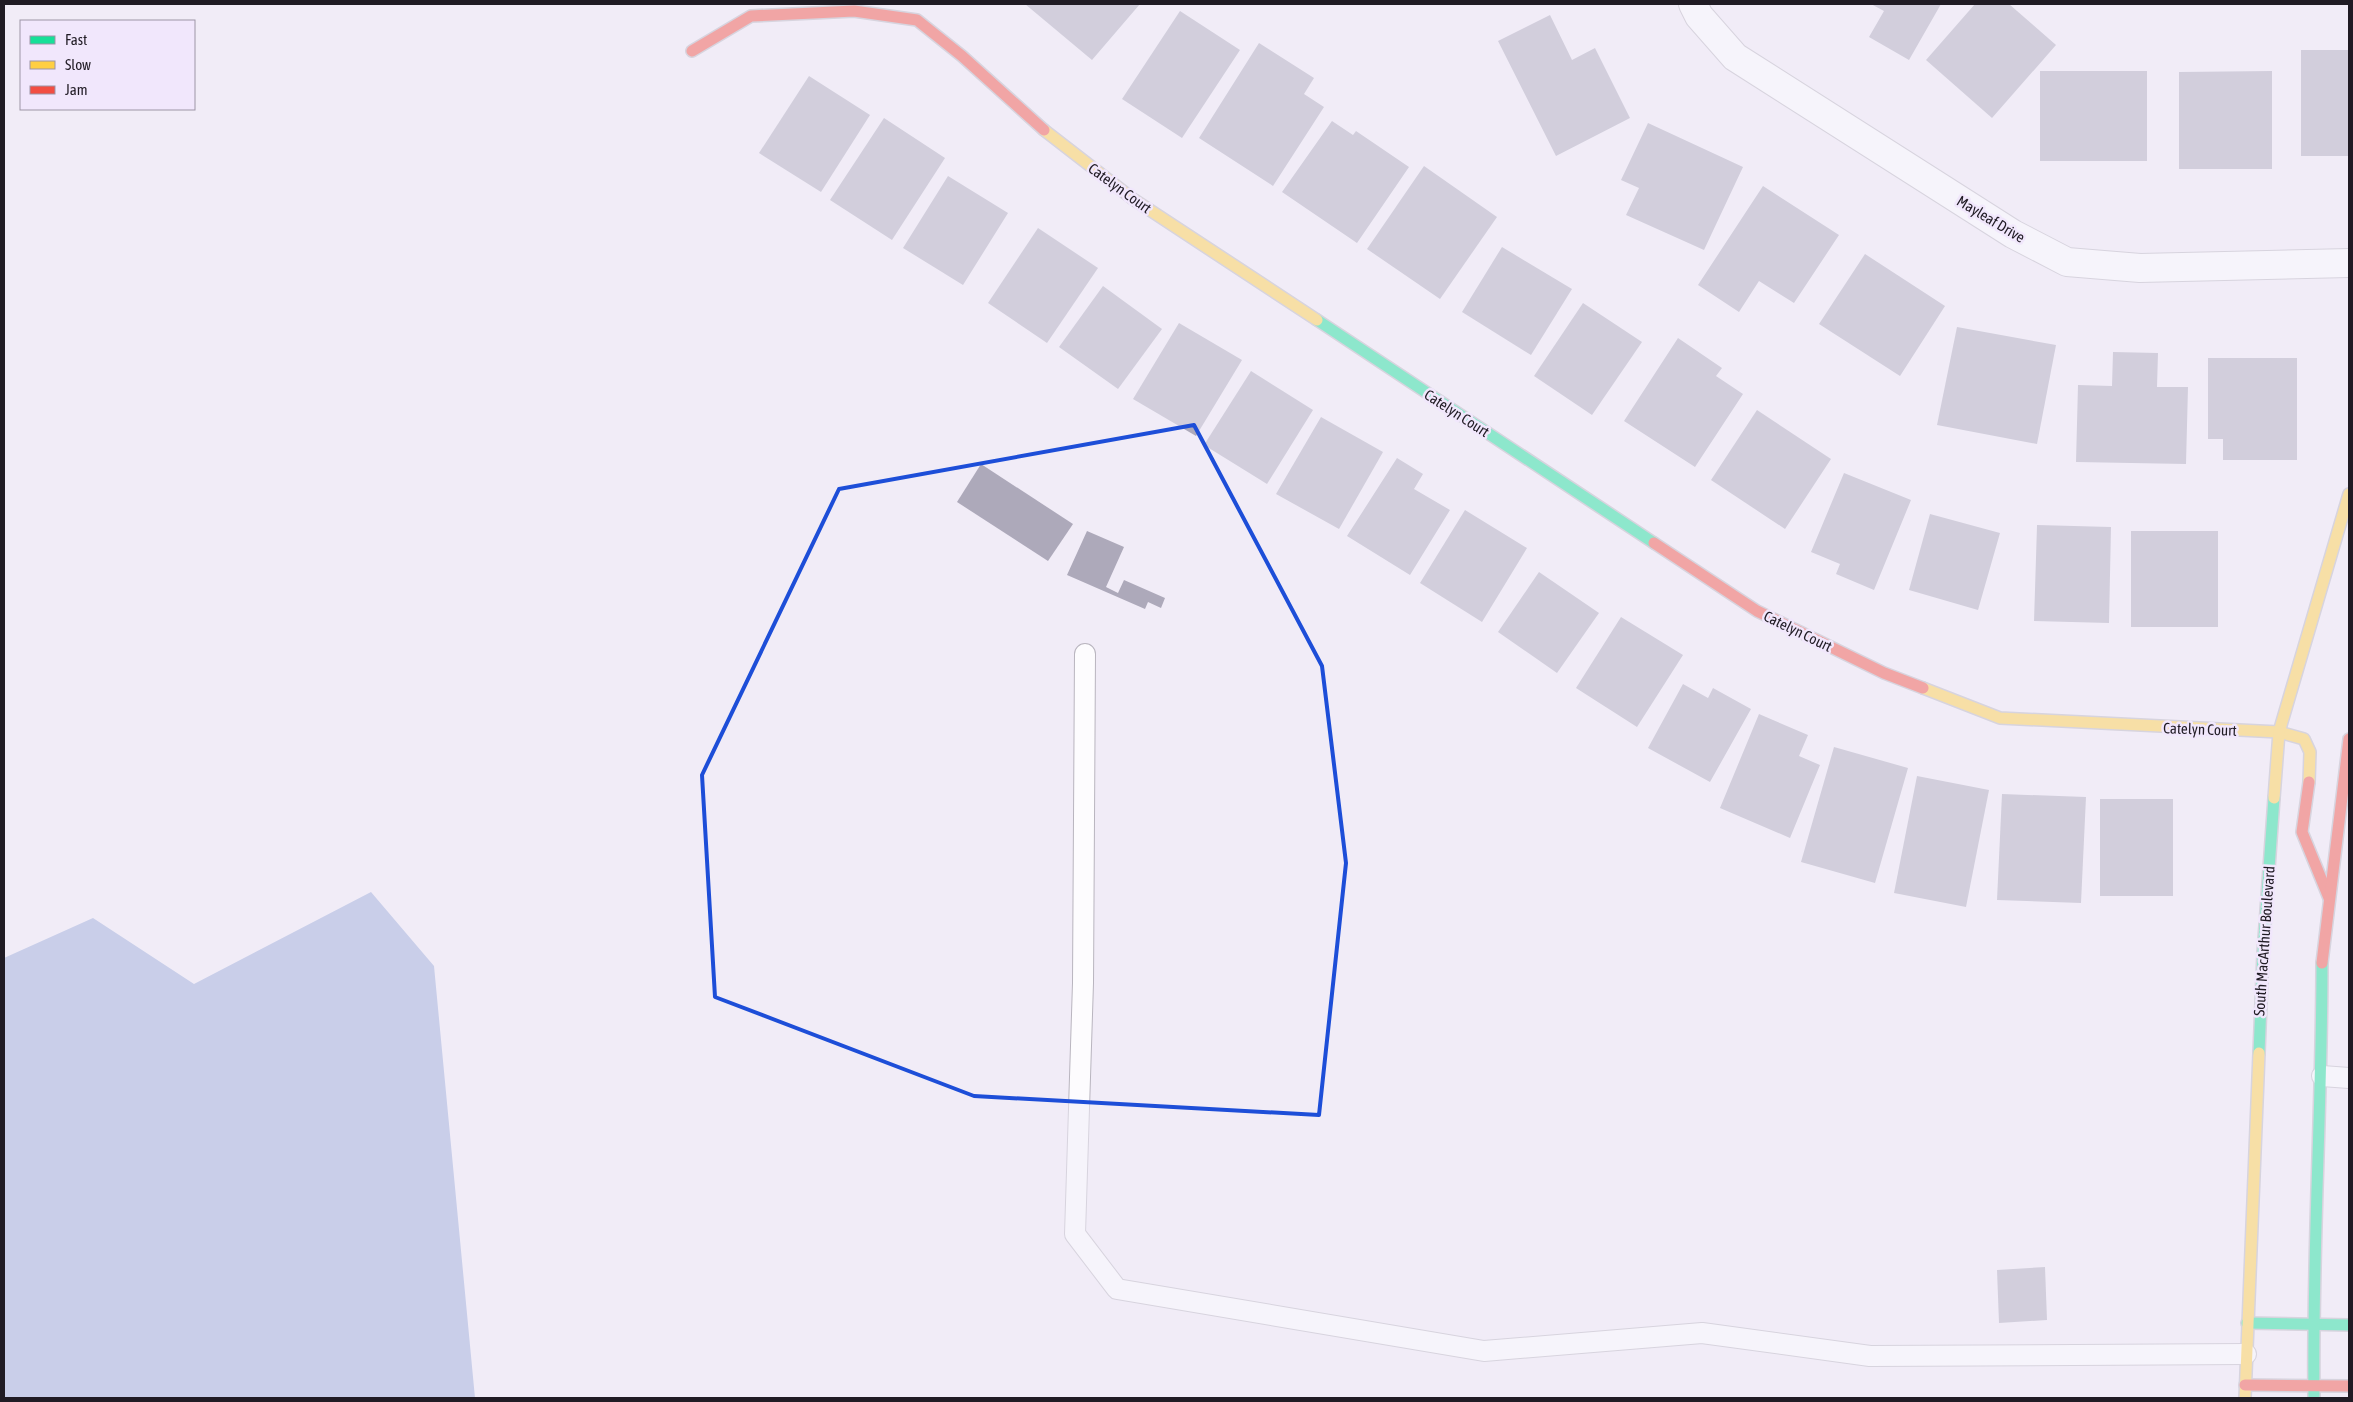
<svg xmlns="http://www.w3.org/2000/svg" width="2353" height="1402" font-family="'Asap Condensed',sans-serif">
	<rect width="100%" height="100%" fill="#f1ecf7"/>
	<!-- water -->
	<path fill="#99a9d7" d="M371,892L434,966L475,1398H4V958L93,918L194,984Z"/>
	<!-- building -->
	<g fill="#ada9ba">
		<path d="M1025,4H1140L1092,60Z"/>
		<path d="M1871,4H1941L1909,60L1869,37L1884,11Z"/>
		<path d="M1975,4H2009L2056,45L1992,118L1926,60Z"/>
		<path d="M1180,11L1240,50L1182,138L1122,99Z"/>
		<path d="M1550,15L1572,60L1595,48L1630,118L1556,156L1498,41Z"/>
		<path d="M1259,43L1314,78L1304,94L1324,107L1273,186L1199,138Z"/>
		<rect x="2301" y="50" width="48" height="106"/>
		<rect x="2040" y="71" width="107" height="90"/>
		<path d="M2272,71V169H2179V72Z"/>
		<path d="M809,76L870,115L821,192L759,153Z"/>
		<path d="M884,118L945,158L892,240L830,200Z"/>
		<path d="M1332,121L1353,135L1356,131L1409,167L1357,243L1282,192Z"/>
		<path d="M1648,123L1743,167L1704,250L1626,215L1639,188L1621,180Z"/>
		<path d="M1424,166L1497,217L1440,299L1367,249Z"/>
		<path d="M948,176L1008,213L963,285L903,248Z"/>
		<path d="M1763,186L1839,235L1794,303L1759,281L1739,312L1698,285Z"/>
		<path d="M1038,228L1098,268L1047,343L988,303Z"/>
		<path d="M1502,247L1572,289L1531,355L1462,312Z"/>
		<path d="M1865,254L1945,306L1900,376L1819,324Z"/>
		<path d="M1103,286L1162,329L1118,389L1059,347Z"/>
		<path d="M1583,303L1642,342L1592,415L1534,376Z"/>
		<path d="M1179,323L1242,360L1196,436L1133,399Z"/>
		<path d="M1957,327L2056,345L2037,444L1937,425Z"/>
		<path d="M1678,338L1722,368L1716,376L1743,394L1695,467L1624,421Z"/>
		<path d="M2113,352L2158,353L2157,387H2188L2186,464L2076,462L2078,385L2112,386Z"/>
		<path d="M2208,358H2297V460H2223V439H2208Z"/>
		<path d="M1251,371L1313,410L1267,484L1204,445Z"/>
		<path d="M1757,410L1831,459L1785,529L1711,480Z"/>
		<path d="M1321,417L1383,452L1339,529L1276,494Z"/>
		<path d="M1397,458L1423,474L1414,489L1450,510L1410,575L1347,536Z"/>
		<path d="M981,464L1073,524L1048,561L957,502Z"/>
		<path d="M1844,473L1911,500L1874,590L1836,574L1840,564L1811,552Z"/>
		<path d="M1465,510L1527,548L1482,622L1420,583Z"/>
		<path d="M1930,514L2000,533L1978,610L1909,590Z"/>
		<path d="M2037,525L2111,527L2109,623L2034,621Z"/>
		<path d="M1087,531L1124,547L1106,587L1118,593L1124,580L1165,598L1161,608L1148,602L1145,609L1067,575Z"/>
		<rect x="2131" y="531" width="87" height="96"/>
		<path d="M1539,572L1599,613L1557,673L1498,632Z"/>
		<path d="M1621,617L1683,655L1637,727L1576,688Z"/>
		<path d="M1683,684L1708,698L1713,688L1751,709L1710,782L1648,748Z"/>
		<path d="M1759,714L1808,735L1799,756L1820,765L1790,838L1720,808Z"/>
		<path d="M1834,747L1908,768L1875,883L1801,862Z"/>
		<path d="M1917,776L1989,790L1966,907L1894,893Z"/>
		<path d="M2002,794L2086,797L2081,903L1997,900Z"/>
		<rect x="2100" y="799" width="73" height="97"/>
		<path d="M2045,1267L2047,1320L1999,1323L1997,1270Z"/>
	</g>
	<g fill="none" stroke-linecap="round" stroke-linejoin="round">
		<defs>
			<g id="lane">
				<path d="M1085,654L1083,983L1075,1234L1117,1289L1484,1351L1702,1333L1870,1356L2246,1354"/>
				<path d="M2322,1076L2349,1078"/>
			</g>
			<path id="street" d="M1693,4L1699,16L1735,57L2013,234L2067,262L2140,268L2349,263"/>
			<g id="fast">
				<path d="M1317,320L1654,543"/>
				<path d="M2259,1053L2263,953L2274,798"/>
				<path d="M2247,1323L2349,1325"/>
				<path d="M2314,1398C2312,1253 2322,1108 2322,963"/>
			</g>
			<g id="slow">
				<path d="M1044,130L1133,199L1317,320"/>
				<path d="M1923,688L2000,718L2279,732L2304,739L2310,752L2309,782"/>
				<path d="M2274,798L2279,732L2349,494"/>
				<path d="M2245,1398L2259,1053"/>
			</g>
			<g id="jam">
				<path d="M692,51L751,16L854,11L917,20L962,56L1044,130"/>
				<path d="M1654,543L1757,611L1884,673L1923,688"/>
				<path d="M2309,782L2302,832L2329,898"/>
				<path d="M2322,963L2349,739"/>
				<path d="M2245,1385L2349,1386"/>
			</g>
		</defs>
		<!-- lane casing -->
		<use href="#lane" stroke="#b9b5bf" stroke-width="22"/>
		<!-- street casing -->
		<use href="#street" stroke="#b9b5bf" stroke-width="30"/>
		<!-- fast casing -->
		<use href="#fast" stroke="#b9b5bf" stroke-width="14"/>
		<!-- slow casing -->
		<use href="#slow" stroke="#b9b5bf" stroke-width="14"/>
		<!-- jam casing -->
		<use href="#jam" stroke="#b9b5bf" stroke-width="14"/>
		<!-- lane -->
		<use href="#lane" stroke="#fdfcfe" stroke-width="20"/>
		<!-- street -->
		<use href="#street" stroke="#fdfcfe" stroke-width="28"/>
		<!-- fast -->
		<use href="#fast" stroke="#16e098" stroke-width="11"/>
		<!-- slow -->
		<use href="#slow" stroke="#ffcf43" stroke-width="11"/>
		<!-- jam -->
		<use href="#jam" stroke="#f24e42" stroke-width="11"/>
	</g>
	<!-- marked area -->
	<path d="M0 0H2353V1402H0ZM1194,425L1322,666L1346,863L1319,1115L974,1096L715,997L702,775L839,489Z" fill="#f1ecf7" fill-opacity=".55" fill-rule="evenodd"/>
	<path fill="none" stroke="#1d4ed8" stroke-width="4" stroke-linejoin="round" d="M1194,425L1322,666L1346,863L1319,1115L974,1096L715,997L702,775L839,489Z"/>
	<g text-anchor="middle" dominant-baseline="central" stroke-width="5" stroke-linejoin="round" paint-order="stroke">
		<!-- street labels -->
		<g font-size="15" fill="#201b24" stroke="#f1e7fc">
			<text transform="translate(1120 188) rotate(36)">Catelyn Court</text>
			<text transform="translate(1991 219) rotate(31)">Mayleaf Drive</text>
			<text transform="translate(1457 413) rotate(33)">Catelyn Court</text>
			<text transform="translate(1798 631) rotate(26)">Catelyn Court</text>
			<text transform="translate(2200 729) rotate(2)">Catelyn Court</text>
			<text transform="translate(2264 941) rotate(-86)">South MacArthur Boulevard</text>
		</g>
	</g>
	<!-- border -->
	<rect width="2353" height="1402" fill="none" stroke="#201b24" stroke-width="10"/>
	<!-- legend -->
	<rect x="20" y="20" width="175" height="90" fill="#f1e7fc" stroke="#9d95a6"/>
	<rect x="30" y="36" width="25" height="8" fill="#16e098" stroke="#9d95a6"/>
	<text x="65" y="45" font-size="15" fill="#201b24">Fast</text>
	<rect x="30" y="61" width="25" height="8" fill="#ffcf43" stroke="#9d95a6"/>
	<text x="65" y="70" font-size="15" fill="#201b24">Slow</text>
	<rect x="30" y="86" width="25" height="8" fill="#f24e42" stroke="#9d95a6"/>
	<text x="65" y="95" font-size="15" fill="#201b24">Jam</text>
</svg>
